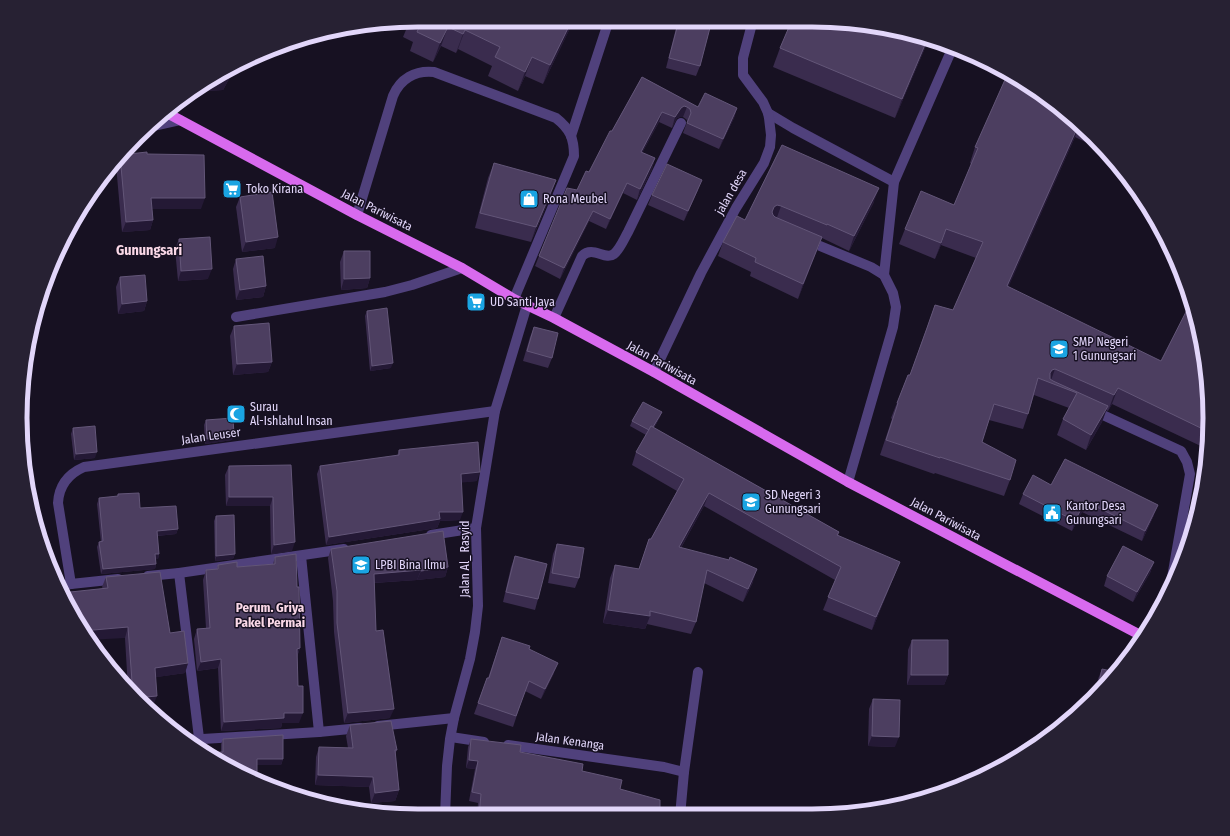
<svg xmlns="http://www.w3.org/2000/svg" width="1230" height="836" font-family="'Fira Sans Condensed',sans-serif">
	<rect width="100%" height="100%" fill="#171122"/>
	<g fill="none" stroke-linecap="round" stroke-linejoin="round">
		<!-- minor -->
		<g stroke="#50417c" stroke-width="10">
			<path d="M768,113L793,128L894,182"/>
			<path d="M153,126L180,120"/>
			<path d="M571,136L609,20"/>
			<path d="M357,215L393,96C400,79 415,70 434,72L556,118C570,129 574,138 574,156L514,299"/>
			<path d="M808,241L871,267L884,275L893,293L896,307L893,327L848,482"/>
			<path d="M884,275L894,182L952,49"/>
			<path d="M236,317L385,292L412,285L462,268"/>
			<path d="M554,318L582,256C593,245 605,261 614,254C620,249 624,239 628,232L681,123"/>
			<path d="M654,372L701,273L736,208L764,163L770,147L771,135L769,118L768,113L763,102L743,75V58L753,20"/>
			<path d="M1092,410L1181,451L1187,462L1190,474L1170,589"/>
			<path d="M431,535L476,528"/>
			<path d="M301,556L319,732"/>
			<path d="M179,573L199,738"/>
			<path d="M148,576L179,573L344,549"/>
			<path d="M71,584L58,503C59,485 68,474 84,467L495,411"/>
			<path d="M58,586L71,584L118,579"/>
			<path d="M378,726L454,718"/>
			<path d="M451,737L484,742"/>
			<path d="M186,740L319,732L360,728"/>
			<path d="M508,745L664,767L684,772"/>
			<path d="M445,816L447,766L450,739L454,718L470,659L475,632L478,606L476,528L495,411L527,305"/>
			<path d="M680,816L684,772L698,672"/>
		</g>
		<!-- major -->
		<path stroke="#d86aee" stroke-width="10" d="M167,113L357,215L462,268L514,299L554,318L654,372L848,482L1144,637"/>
	</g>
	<!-- wall -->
	<g fill="#3a2c4e">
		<path d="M418,20H574L543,84L525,76L518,91L488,76L492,66L458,49L456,53L441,46L433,62L410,51L413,42L403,37L408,25L402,22Z"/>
		<path d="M678,20H712L700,66L696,76L666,68Z"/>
		<path d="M928,41L895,118L773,67L780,48Z"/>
		<path d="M236,66L223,90L205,91L198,86Z"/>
		<path d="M642,77L698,107L737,108L734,118L719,149L683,133L687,122V120L683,117H680L677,118L672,128L659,122L642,153L655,158L652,169L637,200L623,193L606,229L589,221L560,279L535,266L539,256L577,190L589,172Z"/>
		<path d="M1054,102L1094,137L1106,152L1075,137L1008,287L1210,418L1207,449L1112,404L1108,411L1106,410L1102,422L1086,450L1057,435L1063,419L1069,408L1034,395L1028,414L1023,429L989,420L982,442L1010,480L1004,496L935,473L934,474L880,455L892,419L891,418L908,375H910L922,341L935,305L953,310L976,258L941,245L935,259L899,244L905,229L954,205L971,164L970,163L975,147Z"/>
		<path d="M782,145L874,202L849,251L822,238L821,239L798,299L750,276L751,272L718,256L723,242L745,220Z"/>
		<path d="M147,154L201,209H152L153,220L150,230L122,232L116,165L120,155Z"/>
		<path d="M494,163L551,195L531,242L475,228L488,178Z"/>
		<path d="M698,190L684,221L648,205L652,195Z"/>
		<path d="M240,197L275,248L242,252L236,207Z"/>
		<path d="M179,239L208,279L178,281L175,249Z"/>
		<path d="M344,251L370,278L367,288L341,290L340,262Z"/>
		<path d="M236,259L266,286L263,297L236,300L233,269Z"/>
		<path d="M120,277L147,301L144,311L118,314L116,287Z"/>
		<path d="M367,311L391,368L370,371L365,316Z"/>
		<path d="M234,326L272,362L268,372L233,375L230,336Z"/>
		<path d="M534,327L552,358L548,368L523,361L530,337Z"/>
		<path d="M662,412L660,417L654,428L839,532L838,536L895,574L872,630L823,610L835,580L704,506L681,548L753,582L743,602L704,583L696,622L691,634L647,624L645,629L603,623L610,578L615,565L639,569L649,539H651L677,491L632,465L636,452L646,435L630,426L632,421Z"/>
		<path d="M206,420L232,440L205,444L204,425Z"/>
		<path d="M73,428L95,458L74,460L71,434Z"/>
		<path d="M399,450L477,481L462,482L460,520L440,521L437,528L326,545L317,474L320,466L397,456Z"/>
		<path d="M291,465L292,551L271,554L270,506H226L225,475L229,466Z"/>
		<path d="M1051,485L1154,515L1142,541L1082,512L1072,531L1019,504L1023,494Z"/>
		<path d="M118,494L140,508L178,529L176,534L157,536L159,554L158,559H156V564L155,569L101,574L97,547L99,542H101L97,504L99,498L117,497Z"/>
		<path d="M216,516L235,554L233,559L215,561L214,521Z"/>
		<path d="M557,544L579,578L575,588L548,583L553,554Z"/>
		<path d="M331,549L448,567L445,577L417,580L374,583L376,631L390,718L344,723L334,632L333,601L328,558Z"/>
		<path d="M515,556L538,599L535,610L503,602L511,567Z"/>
		<path d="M275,557L300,648L297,657L299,723H282L281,728L221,731L218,668L197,671L194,639L197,629L206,628L203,580L206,570L217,569L218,565L237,567L273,564Z"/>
		<path d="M1154,562L1150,573L1133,602L1104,586L1107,576Z"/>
		<path d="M106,577L170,633L188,663L185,673L156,677L153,706L146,707L136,699L128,689L125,638L103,589L102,587Z"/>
		<path d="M502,637L529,649L554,673L541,699L525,691L513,727L474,714L487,678H488Z"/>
		<path d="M912,640L948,675L944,685H907L908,650Z"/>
		<path d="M1102,669L1116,672L1094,699L1098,679Z"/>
		<path d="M873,699L895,747L868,746L869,709Z"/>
		<path d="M350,725L397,750L395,754L399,790L395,801L371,803L369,787L315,785L316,757L319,747L348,748L346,736Z"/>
		<path d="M223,739L283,759L281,765H257L221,752V744Z"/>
		<path d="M471,739L520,752L582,771L620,789L660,816H477L478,803L469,801L475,769L466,768L468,747Z"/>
	</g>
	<!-- shaded-wall -->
	<g fill="#241935">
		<path d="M572,20H574L543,84L550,65Z"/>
		<path d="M448,27L441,46L433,62L440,43Z"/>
		<path d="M465,30L458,49L456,53L463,34Z"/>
		<path d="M927,40L928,41L895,118L902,99Z"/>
		<path d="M532,57L525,76L518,91L525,72Z"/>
		<path d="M236,66L223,90L205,91L209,81Z"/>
		<path d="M684,106L687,107L683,117H680L677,118L672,128L675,117L681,108Z"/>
		<path d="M737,108L734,118L719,149L723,139Z"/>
		<path d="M662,112L659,122L637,162L641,152Z"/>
		<path d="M1079,124L1075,137L1002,302L1007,286Z"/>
		<path d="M655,158L652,169L637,200L640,189Z"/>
		<path d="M556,180L551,195L531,242L536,227Z"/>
		<path d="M702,180L698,190L684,221L688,211Z"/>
		<path d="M627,183L623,193L606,229L610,219Z"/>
		<path d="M879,188L874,202L849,251L854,236Z"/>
		<path d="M151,198H205L201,209H147Z"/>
		<path d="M777,205L781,206L776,220L769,221L774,207Z"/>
		<path d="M593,211L589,221L560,279L564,268Z"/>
		<path d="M153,220L150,230L122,232L126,222Z"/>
		<path d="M946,229L941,245L935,259L941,243Z"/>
		<path d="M278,237L275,248L242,252L246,242Z"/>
		<path d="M822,237L817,251L798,299L803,284Z"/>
		<path d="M212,269L208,279L178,281L181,271Z"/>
		<path d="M370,278L367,288L341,290L344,279Z"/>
		<path d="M266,286L263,297L236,300L240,290Z"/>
		<path d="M147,301L144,311L118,314L122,304Z"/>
		<path d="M272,362L268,372L233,375L237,364Z"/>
		<path d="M393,363L391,368L370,371L372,366Z"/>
		<path d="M1055,369L1050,383V373L1052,370Z"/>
		<path d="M1118,388L1112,404L1108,411L1114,395Z"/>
		<path d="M1108,406L1102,422L1086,450L1091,435Z"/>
		<path d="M662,412L660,417L649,436L651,431Z"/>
		<path d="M234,435L232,440L205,444L207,439Z"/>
		<path d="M97,452L95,458L74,460L76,454Z"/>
		<path d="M480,472L477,481L458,483L461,474Z"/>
		<path d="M709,493L704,506L674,560L679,547Z"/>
		<path d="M229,497H273L270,506H226Z"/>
		<path d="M1085,501L1082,512L1072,531L1075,521Z"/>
		<path d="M1158,505L1154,515L1142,541L1145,531Z"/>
		<path d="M439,512H463L460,520L440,521L437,528L326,545L329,537Z"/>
		<path d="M178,529L176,534L155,536L157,531Z"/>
		<path d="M295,542L292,551L271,554L274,545Z"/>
		<path d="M155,554H159L158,559L153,560Z"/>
		<path d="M235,554L233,559L215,561L216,556Z"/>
		<path d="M900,562L895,574L872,630L876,617Z"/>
		<path d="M1154,562L1150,573L1133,602L1137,592Z"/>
		<path d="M156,564L155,569L101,574L103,569Z"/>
		<path d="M448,567L445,577L417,580L421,571Z"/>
		<path d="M757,569L753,582L743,602L748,589Z"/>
		<path d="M421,570L417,580L371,583L374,574Z"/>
		<path d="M608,610L650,616L645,629L603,623Z"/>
		<path d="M128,627L125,638L88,640L82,631Z"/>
		<path d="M300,648L296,658L297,649Z"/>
		<path d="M221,659L218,668L197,671L201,662Z"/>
		<path d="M188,663L185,673L151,678L155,668Z"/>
		<path d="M558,663L554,673L541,699L545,689Z"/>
		<path d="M911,675H948L944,685H907Z"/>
		<path d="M157,696L153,706L146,707L135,698Z"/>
		<path d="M394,709L390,718L344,723L348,713Z"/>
		<path d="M284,713H303L299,723H282L281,728L221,731L224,722Z"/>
		<path d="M872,736L899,737L895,747L868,746Z"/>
		<path d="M257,759H283L281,765H255Z"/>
		<path d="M469,760L478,761L475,769L466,768Z"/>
		<path d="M318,775L373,777L369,787L315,785Z"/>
		<path d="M399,790L395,801L371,803L375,793Z"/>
	</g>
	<!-- building -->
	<g fill="#4c3e60" stroke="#635678">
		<path d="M416,20H572L550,65L532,57L525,72L495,57L500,47L465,30L463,34L448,27L440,43L417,32L421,23Z"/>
		<path d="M679,20H712L700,66L669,58Z"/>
		<path d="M792,20H812L889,28L927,40L902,99L780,48Z"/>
		<path d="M233,68L226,79L209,80Z"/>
		<path d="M1008,73L1054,102L1079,124L1007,286L1161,361L1191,302L1202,341L1210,418L1209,432L1118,388L1114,395L1055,369L1052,370L1050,373V379L1053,381L1108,406L1091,435L1063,419L1077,393L1038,378L1028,414L994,404L982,442L1016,460L1010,480L940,457V458L886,440L898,403H897L908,375H910L927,328L935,305L953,310L983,242L946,229L941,243L905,229L921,191L954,205L978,148L975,147Z"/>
		<path d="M642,77L698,107L705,93L737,108L723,139L687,123L691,113L690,109L687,107L684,106L681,108L675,117L662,112L641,152L655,158L640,189L627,183L610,219L593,211L564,268L539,256L567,188L577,190L586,171L589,172L610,131H612Z"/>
		<path d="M782,145L879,188L854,236L827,224V225L781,206L777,205L774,207L772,212L773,215L775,217L822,237L803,284L755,262L756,258L723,242L737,216L745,220Z"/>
		<path d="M147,152V154L204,155L205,198H151L153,220L126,222L120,155Z"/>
		<path d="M494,163L556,180L536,227L480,213Z"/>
		<path d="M667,164L702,180L688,211L652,195Z"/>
		<path d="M272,192L278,237L246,242L240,197Z"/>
		<path d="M210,237L212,269L181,271L179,239Z"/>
		<path d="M344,251H370V278L344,279Z"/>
		<path d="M263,256L266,286L240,290L236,259Z"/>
		<path d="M145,275L147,301L122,304L120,277Z"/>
		<path d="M387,308L393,363L372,366L367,311Z"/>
		<path d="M269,323L272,362L237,364L234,326Z"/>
		<path d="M534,327L558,333L552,358L527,351Z"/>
		<path d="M643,402L662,412L653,427L651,426L649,430L632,421Z"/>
		<path d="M233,418L234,435L207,439L206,420Z"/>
		<path d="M95,426L97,452L76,454L73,428Z"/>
		<path d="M651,426L839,532L837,535L900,562L876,617L828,597L841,567L709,493L679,547L729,560L730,557L757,569L748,589L707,570L696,622L650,611V616L608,610L615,565L639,569L649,539H651L684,479L636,452Z"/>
		<path d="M478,442L480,472L461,474L463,512H439L440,519L329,537L320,466L399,455V450Z"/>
		<path d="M1065,459L1158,505L1145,531L1085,501L1075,521L1023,494L1033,475L1051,485Z"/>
		<path d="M291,465L295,542L274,545L273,497H229V466Z"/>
		<path d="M139,493L140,508L176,506L178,529L157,531L159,554H155L156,564L103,569L99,542L103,541L99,498L118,496V494Z"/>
		<path d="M234,515L235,554L216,556V516Z"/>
		<path d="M443,531L448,567L421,571V570L374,574L376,631L383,630L394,709L348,713L337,623V591L331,549Z"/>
		<path d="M557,544L584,548L579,578L552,573Z"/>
		<path d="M1123,546L1154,562L1137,592L1107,576Z"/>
		<path d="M296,554L297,587H299L300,648L297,649L298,686H303V713H284V718L224,722L221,659L201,662L197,629L210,628L206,570L218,569V565L237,562V567L275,564V557Z"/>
		<path d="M515,556L547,564L538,599L506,592Z"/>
		<path d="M160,572L170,633L184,631L188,663L155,668L157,696L135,698L133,695L128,627L82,631L61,593L108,588L106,577Z"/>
		<path d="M502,637L530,646L529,649L558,663L545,689L529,681L516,716L478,703L487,678H489Z"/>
		<path d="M912,640H948V675H911Z"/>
		<path d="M1102,669L1116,672L1096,696Z"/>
		<path d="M873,699L900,700L899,737L872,736Z"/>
		<path d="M391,721L397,750H395L399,790L375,793L373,777L318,775L319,747L353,748L350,725Z"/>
		<path d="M283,735V759H257V779H253L204,753L223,752V739Z"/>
		<path d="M471,739L521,745L520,752L583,764L582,771L622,780L620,789L660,800V816H479L481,794L472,792L478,761L469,760Z"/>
	</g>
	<!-- icons -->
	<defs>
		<symbol id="supermarket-square" viewBox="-11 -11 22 22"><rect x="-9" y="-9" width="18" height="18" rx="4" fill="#1aa4e2" stroke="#171122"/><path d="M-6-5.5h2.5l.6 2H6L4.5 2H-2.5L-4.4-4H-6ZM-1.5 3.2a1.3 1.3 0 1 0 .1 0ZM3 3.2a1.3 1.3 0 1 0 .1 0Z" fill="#fff"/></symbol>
		<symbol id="shop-square" viewBox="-11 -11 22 22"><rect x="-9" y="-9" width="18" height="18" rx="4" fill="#1aa4e2" stroke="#171122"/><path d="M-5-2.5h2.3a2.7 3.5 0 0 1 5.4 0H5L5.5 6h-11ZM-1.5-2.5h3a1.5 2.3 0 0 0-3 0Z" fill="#fff"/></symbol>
		<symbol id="school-square" viewBox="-11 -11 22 22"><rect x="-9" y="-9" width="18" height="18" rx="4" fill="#1aa4e2" stroke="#171122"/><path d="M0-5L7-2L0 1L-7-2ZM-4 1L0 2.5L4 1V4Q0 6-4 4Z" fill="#fff"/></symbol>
		<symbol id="mosque-square" viewBox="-11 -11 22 22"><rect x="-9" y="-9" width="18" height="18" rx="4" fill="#1aa4e2" stroke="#171122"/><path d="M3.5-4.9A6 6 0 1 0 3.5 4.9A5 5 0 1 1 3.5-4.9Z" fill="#fff"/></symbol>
		<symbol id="civic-square" viewBox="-11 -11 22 22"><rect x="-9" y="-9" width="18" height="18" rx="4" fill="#1aa4e2" stroke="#171122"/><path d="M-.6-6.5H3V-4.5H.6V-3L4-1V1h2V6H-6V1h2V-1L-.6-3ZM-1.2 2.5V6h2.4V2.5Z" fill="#fff"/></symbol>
	</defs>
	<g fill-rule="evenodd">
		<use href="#supermarket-square" x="221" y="178" width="22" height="22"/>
		<use href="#shop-square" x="518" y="188" width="22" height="22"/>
		<use href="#supermarket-square" x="465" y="291" width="22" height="22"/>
		<use href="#school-square" x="1048" y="338" width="22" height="22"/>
		<use href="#mosque-square" x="225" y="403" width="22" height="22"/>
		<use href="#school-square" x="740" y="491" width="22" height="22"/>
		<use href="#civic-square" x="1041" y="502" width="22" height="22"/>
		<use href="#school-square" x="350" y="554" width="22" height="22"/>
	</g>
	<g text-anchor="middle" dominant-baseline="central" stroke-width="3" stroke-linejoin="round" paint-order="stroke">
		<!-- poi labels -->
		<g font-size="12" fill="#e2d6fa" stroke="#171122" text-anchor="start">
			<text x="246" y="189">Toko Kirana</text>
			<text x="543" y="199">Rona Meubel</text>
			<text x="490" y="302">UD Santi Jaya</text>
			<text x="1073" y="342">SMP Negeri<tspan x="1073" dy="14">1 Gunungsari</tspan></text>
			<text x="250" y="407">Surau<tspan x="250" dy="14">Al-Ishlahul Insan</tspan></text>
			<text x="765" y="495">SD Negeri 3<tspan x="765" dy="14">Gunungsari</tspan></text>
			<text x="1066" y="506">Kantor Desa<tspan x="1066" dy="14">Gunungsari</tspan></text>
			<text x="375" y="565">LPBI Bina Ilmu</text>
		</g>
		<!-- street labels -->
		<g font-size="12" fill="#e2d6fa" stroke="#171122">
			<text transform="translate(731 192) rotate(-60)">jalan desa</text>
			<text transform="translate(377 210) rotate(27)">Jalan Pariwisata</text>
			<text transform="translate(662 363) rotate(29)">Jalan Pariwisata</text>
			<text transform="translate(211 436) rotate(-8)">Jalan Leuser</text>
			<text transform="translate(946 519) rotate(28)">Jalan Pariwisata</text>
			<text transform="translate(465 559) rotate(-90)">Jalan Al_ Rasyid</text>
			<text transform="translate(570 741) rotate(8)">Jalan Kenanga</text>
		</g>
		<!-- neighbourhood labels -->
		<g font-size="13" font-weight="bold" fill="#fad8e7" stroke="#171122">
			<text x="270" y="607">Perum. Griya<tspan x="270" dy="15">Pakel Permai</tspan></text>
		</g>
		<!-- quarter labels -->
		<g font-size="14" font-weight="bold" fill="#fad8e7" stroke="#171122">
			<text x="149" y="250">Gunungsari</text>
		</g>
	</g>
	<!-- crop -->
	<path d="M0 0H1230V836H0ZM418 27H812A391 391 0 0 1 1203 418V418A391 391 0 0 1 812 809H418A391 391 0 0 1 27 418V418A391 391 0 0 1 418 27Z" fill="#272133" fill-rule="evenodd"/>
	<path fill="none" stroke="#e2d6fa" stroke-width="5" d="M418 27H812A391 391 0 0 1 1203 418V418A391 391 0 0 1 812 809H418A391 391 0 0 1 27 418V418A391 391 0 0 1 418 27Z"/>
</svg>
